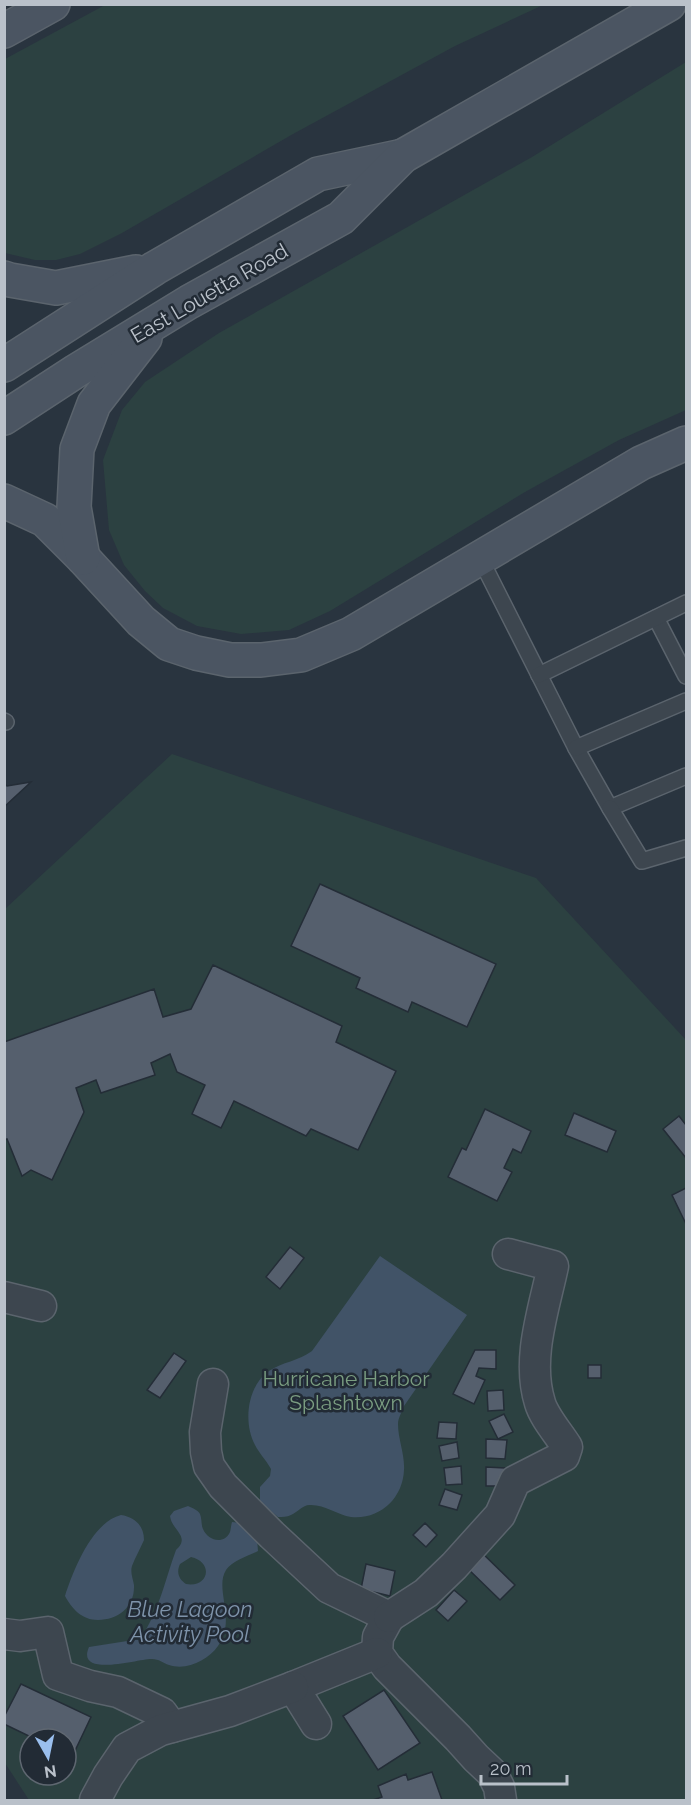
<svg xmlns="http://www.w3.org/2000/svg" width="691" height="1805" font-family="Raleway,sans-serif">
	<rect width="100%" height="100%" fill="#29343f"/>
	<!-- green -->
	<g fill="#2c4141" fill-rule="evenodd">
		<path d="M105,5V4L543,5L455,46L293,134L122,233L80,254L56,260H35L5,253V59Z"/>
		<path d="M686,62V410L619,440L525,492L330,611L289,630L241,634L197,626L163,608L145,591L124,565L109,530L103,460L122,410L145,382L219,333L532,157Z"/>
		<path d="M172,754L536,878L686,1040V1800H29L5,1763V909ZM30,1739H66V1775H30Z"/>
	</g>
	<!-- water -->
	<g fill="#415367" fill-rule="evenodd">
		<path d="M380,1256L467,1315L404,1406C402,1412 398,1418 398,1424C398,1439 405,1455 404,1470C403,1498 380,1520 351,1517C338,1515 325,1505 311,1505C303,1504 298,1512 291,1515C287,1517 282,1517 278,1517L260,1502V1487L270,1476L271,1469C266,1460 259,1453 255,1445C243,1423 247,1386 269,1371C282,1362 299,1361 312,1351Z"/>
		<path d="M188,1506C192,1508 198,1510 200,1514C202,1519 201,1525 203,1529C208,1541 224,1545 230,1532C231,1529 231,1525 232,1522L241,1523L257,1539L258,1551C248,1556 232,1561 226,1570C214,1589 237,1620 218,1646C208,1660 187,1671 169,1665C163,1663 159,1659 152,1659C141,1658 75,1679 89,1647L140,1639C159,1612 165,1580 176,1550C191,1536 172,1531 170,1516L174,1511ZM191,1557C214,1562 209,1588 186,1584C179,1579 176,1573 180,1564Z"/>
		<path d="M121,1515C135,1517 144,1526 144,1540C140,1549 135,1558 132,1566C130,1572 133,1579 134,1585C135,1607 118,1620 98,1620C82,1620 72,1609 65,1596C73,1571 92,1522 121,1515Z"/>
	</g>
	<!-- building -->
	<g fill="#555f6d" stroke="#242d37" stroke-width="1.5">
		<path d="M31,782L4,807V783L7,786Z"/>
		<path d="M320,884L496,964L467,1027L412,1002L408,1012L356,988L360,978L291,946Z"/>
		<path d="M213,965L342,1026L336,1042L396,1071L358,1150L311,1129L306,1136L234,1101L221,1128L192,1114L205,1085L177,1072L170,1054L151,1063L155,1075L101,1093L96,1080L76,1088L84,1112L52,1180L31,1170L22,1176L7,1139L4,1140V1042L154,989L163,1017L191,1009Z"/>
		<path d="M485,1109L531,1131L521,1153L513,1149L504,1168L512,1172L497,1201L448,1177L462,1148L466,1150Z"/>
		<path d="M574,1113L616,1131L607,1152L565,1135Z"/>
		<path d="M679,1116L686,1125V1158L663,1129Z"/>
		<path d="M686,1188V1224L672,1195Z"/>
		<path d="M290,1247L304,1258L280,1289L266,1277Z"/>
		<path d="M475,1350H496V1369L479,1368L476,1376L485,1380L474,1404L453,1394Z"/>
		<path d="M174,1353L186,1361L160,1398L147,1390Z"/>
		<rect x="588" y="1365" width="13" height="13"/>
		<path d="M503,1390L504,1410L488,1411L487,1391Z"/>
		<path d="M504,1414L513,1432L498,1439L489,1421Z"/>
		<path d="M439,1422L457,1423L456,1439L437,1438Z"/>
		<path d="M486,1439L507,1440L505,1459L486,1458Z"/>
		<path d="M457,1442L459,1458L442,1461L439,1446Z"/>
		<path d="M461,1466L462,1484L446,1485L444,1468Z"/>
		<path d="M486,1467L505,1468L504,1486H486Z"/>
		<path d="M445,1489L462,1495L457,1510L439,1505Z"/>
		<path d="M425,1523L437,1535L426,1547L413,1535Z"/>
		<path d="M479,1550L515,1585L500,1600L464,1565Z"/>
		<path d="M366,1564L395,1571L390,1596L361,1589Z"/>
		<path d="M454,1590L467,1601L448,1621L436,1610Z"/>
		<path d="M21,1684L91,1717L72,1757L66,1754V1739H35L4,1724V1717Z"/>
		<path d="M384,1690L420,1743L378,1770L343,1716Z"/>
		<path d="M432,1772L442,1800H373L382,1797L378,1786L406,1774L408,1780Z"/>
	</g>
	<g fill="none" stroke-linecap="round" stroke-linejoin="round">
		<defs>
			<g id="lane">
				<path d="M480,558L576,748L610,808L686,776"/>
				<path d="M656,618L686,676"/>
				<path d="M539,675L686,603"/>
				<path d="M4,721L6,722"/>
				<path d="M576,748L686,701"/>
				<path d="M610,808L642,861L686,848"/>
			</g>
			<g id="street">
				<path d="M4,1297L41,1306"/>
				<path d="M213,1384L205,1432L206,1452L209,1466L223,1486L272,1535L329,1588L389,1617L378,1637L377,1653L387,1667L458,1738L476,1758L492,1773L499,1787L501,1800"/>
				<path d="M389,1617L426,1593L454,1566L500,1515L515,1481L564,1456L567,1447C559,1434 544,1417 540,1403C526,1359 544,1309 553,1266L508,1254"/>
				<path d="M4,1634L20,1636L48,1632L58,1675L90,1686L118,1692L162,1713L172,1727"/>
				<path d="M316,1724L293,1687L377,1653"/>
				<path d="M95,1800L108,1776L127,1748L161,1730L230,1711L293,1687"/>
			</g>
			<g id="secondary">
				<path d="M4,31L53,4"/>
				<path d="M4,278L10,280L56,288L136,272"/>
				<path d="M4,365L155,268L318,174L403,156"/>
				<path d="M4,418L76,371L189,302L341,218L403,156L669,4"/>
				<path d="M4,501L45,520L83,558L141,621L169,644L196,653L230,660H261L301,655L351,634L641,463L686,443"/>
				<path d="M83,558L74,507L77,449L94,404L145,338"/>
			</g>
		</defs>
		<!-- lane casing -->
		<use href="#lane" stroke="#5b646d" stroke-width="18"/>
		<!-- street casing -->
		<use href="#street" stroke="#5b646d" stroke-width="33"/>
		<!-- secondary casing -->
		<use href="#secondary" stroke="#5b646d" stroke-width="36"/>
		<!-- lane -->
		<use href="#lane" stroke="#3d464f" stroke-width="15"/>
		<!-- street -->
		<use href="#street" stroke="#3d464f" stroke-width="30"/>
		<!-- secondary -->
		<use href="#secondary" stroke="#4b5562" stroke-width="33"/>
	</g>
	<g text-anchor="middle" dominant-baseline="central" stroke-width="5" stroke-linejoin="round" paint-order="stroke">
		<!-- street labels -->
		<g font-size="21" fill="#bac1ca" stroke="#222b35">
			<text transform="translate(209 293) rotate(-30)">East Louetta Road</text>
		</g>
		<!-- park labels -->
		<g font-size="21" fill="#7a9d81" stroke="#222b35">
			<text x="346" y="1378">Hurricane Harbor<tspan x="346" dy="24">Splashtown</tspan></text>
		</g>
		<!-- water labels -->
		<g font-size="22" font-style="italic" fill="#7e93aa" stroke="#222b35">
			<text x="190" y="1609">Blue Lagoon<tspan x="190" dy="25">Activity Pool</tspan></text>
		</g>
	</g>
	<!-- border -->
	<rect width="691" height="1805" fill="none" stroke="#bac1ca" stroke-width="12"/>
	<!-- north arrow -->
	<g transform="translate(48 1757) rotate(171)"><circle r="28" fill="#222b35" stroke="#5f6771" stroke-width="1.5"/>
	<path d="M0-4.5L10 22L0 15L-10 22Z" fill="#9abfee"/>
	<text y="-9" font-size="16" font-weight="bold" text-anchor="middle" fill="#bac1ca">N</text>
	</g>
	<!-- scale -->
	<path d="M481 1775v9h86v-9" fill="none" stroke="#bac1ca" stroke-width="3"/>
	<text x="490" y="1775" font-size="18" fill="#bac1ca" stroke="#222b35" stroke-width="4.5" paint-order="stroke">20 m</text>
</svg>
